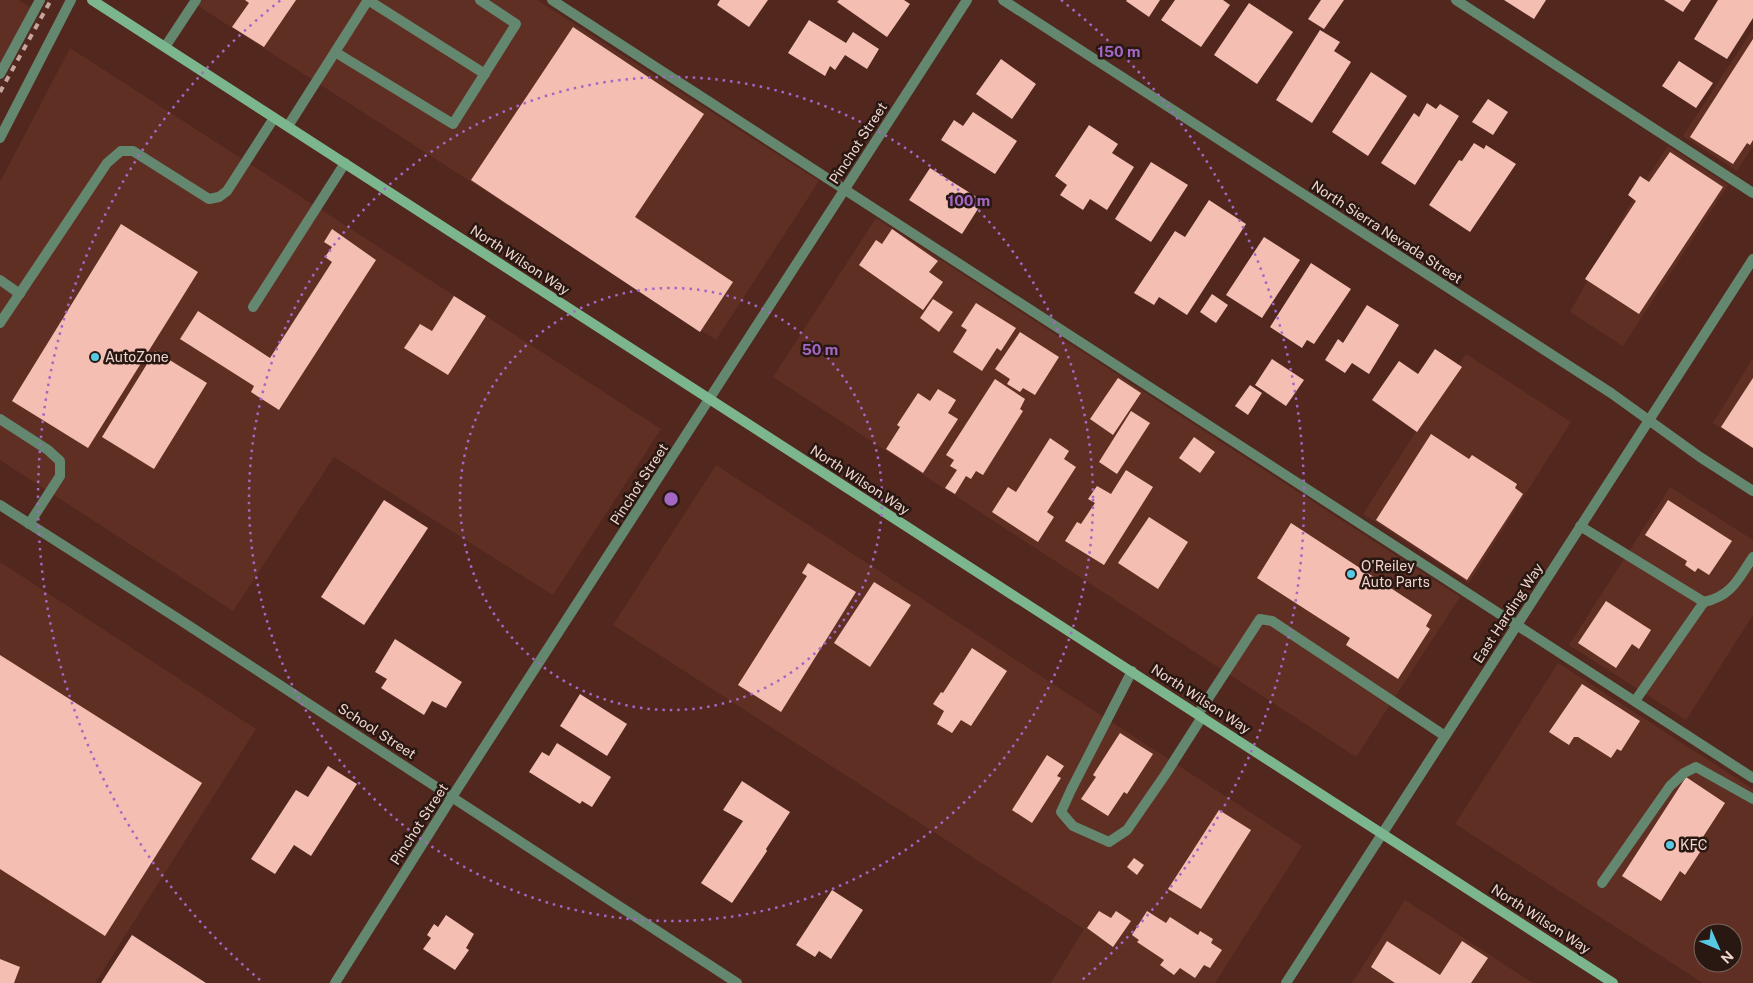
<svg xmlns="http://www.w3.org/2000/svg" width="1753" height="983" font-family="'Public Sans',sans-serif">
	<rect width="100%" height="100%" fill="#51271e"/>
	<!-- built -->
	<g fill="#602f24" fill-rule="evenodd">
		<path d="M0,0H18L32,8L0,64Z"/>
		<path d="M189,0H537L819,181L716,340Z"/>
		<path d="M1753,29V146L1737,171L1683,136Z"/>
		<path d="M70,48L661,429L553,595L334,457L233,611L0,460V182Z"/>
		<path d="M1668,146L1728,185L1623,346L1570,312L1633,199Z"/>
		<path d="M876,218L1460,597L1356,757L773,377Z"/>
		<path d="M1466,354L1571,422L1469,583L1363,514Z"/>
		<path d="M1753,358V449L1713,423Z"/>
		<path d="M716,465L1302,846L1215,983H1051L1084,929L613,625Z"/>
		<path d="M1670,487L1753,540V615L1686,720L1569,645Z"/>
		<path d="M0,562L256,729L95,983H0Z"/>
		<path d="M1558,663L1753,789V983H1703L1455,824ZM1703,933H1733V963H1703Z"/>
		<path d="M1405,900L1533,983H1352Z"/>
	</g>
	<!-- building -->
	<g fill="#f4bfb2">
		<path d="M245,0H296L264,47L232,27L249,3Z"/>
		<path d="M720,0H768L749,27L717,5Z"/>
		<path d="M839,0H904L910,4L887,37L837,2Z"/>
		<path d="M1127,0H1160L1149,17L1126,1Z"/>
		<path d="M1175,0H1223L1230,5L1201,47L1161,20Z"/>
		<path d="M1321,0H1344L1324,29L1308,19Z"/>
		<path d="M1504,0H1546L1534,19Z"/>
		<path d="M1664,0H1691L1683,12Z"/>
		<path d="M1718,0H1753V18L1727,59L1694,39Z"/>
		<path d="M1249,3L1293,32L1257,84L1214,55Z"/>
		<path d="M809,20L846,43L853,32L879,49L867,69L845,55L835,70L830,66L825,76L788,53Z"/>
		<path d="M573,27L704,114L635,217L733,282L700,332L471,180Z"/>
		<path d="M1320,30L1340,42L1334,51L1351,62L1312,123L1276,100Z"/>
		<path d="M1753,39V140L1750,145L1747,143L1733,164L1690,137Z"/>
		<path d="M1001,59L1036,84L1012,119L976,94Z"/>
		<path d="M1679,61L1713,83L1696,108L1662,86Z"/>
		<path d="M1371,72L1407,96L1368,156L1332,132Z"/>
		<path d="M1488,99L1508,112L1493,135L1472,122Z"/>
		<path d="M1427,103L1436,109L1440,104L1459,116L1415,185L1381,163L1414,113L1419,117Z"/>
		<path d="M973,112L1017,141L995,174L941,140L954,120L963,126Z"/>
		<path d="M1089,125L1118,144L1112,153L1134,167L1107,210L1090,199L1083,210L1060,195L1067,185L1055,176Z"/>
		<path d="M1474,143L1484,149L1486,145L1516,164L1470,232L1429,205L1459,160L1462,161Z"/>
		<path d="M1670,152L1723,187L1639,314L1585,279L1636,201L1628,195L1640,176L1649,182Z"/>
		<path d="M1151,162L1188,185L1151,242L1115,219Z"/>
		<path d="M930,168L983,201L962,234L909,200Z"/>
		<path d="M1209,200L1246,224L1187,315L1159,297L1154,305L1134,293L1175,231L1185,237Z"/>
		<path d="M121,224L198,272L88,448L12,401Z"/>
		<path d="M332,229L376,260L279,410L251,392L254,386L180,339L198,311L270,358L332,262L325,257L332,247L324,242Z"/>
		<path d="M892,229L938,261L929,272L943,282L923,310L859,265L876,240L882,244Z"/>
		<path d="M1264,237L1300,260L1262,318L1226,295Z"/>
		<path d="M1311,263L1351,289L1314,344L1307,340L1302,348L1270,327Z"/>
		<path d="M1212,294L1228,305L1216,323L1200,312Z"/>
		<path d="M454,296L486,316L448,375L404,348L420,324L432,331Z"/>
		<path d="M933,299L953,312L939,332L920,318Z"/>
		<path d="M976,303L1016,328L1001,351L997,348L982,371L953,352L967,330L961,326Z"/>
		<path d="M1367,305L1399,325L1369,374L1352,363L1345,373L1325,360L1338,339L1343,343Z"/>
		<path d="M1020,332L1059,357L1035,395L1023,388L1020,392L1007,384L1010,379L995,369Z"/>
		<path d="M1435,349L1462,367L1417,432L1372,400L1399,361L1418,374Z"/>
		<path d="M155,351L207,383L154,469L102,437Z"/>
		<path d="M1272,359L1304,380L1286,406L1255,385Z"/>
		<path d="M1118,378L1141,393L1113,435L1090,419Z"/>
		<path d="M1753,378V448L1721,427Z"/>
		<path d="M995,379L1025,399L1020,409L1023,411L983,475L976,471L971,479L966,476L955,494L945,488L957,470L950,466L954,460L946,455Z"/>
		<path d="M1250,385L1262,393L1248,415L1235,406Z"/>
		<path d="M938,389L956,400L948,413L958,419L923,473L886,449L900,427L897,425L918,393L930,401Z"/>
		<path d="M1131,411L1150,423L1117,474L1099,462Z"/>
		<path d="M1431,434L1469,459L1472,455L1517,484L1515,488L1523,494L1467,580L1376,520Z"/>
		<path d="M1194,437L1215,452L1200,473L1179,458Z"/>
		<path d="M1050,438L1069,451L1064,459L1076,467L1047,512L1054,517L1038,542L992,512L1008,487L1016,492Z"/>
		<path d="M1126,470L1153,487L1104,565L1065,541L1077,522L1081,524L1095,503L1088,499L1097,486L1111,494Z"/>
		<path d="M384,500L428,528L364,625L321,597Z"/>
		<path d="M1668,500L1732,541L1709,575L1698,568L1695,572L1685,565L1687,561L1645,535Z"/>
		<path d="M1149,517L1188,542L1158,589L1118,563Z"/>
		<path d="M1291,523L1432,615L1426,626L1430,629L1398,679L1346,645L1350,638L1257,578Z"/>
		<path d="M808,563L856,592L781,712L738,685L807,576L802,573Z"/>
		<path d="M874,582L911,605L870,667L834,643Z"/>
		<path d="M1606,601L1651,630L1639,649L1632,644L1616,668L1578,643Z"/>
		<path d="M395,639L462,682L446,708L432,701L424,715L381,688L387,679L375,672Z"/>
		<path d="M972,648L1007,671L971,726L961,720L952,733L937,724L944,711L933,704L941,692L943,693Z"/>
		<path d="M0,655L202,783L105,936L0,869Z"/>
		<path d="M1582,684L1640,721L1621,751L1617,749L1611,758L1578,737H1574L1569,745L1549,732Z"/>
		<path d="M580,694L627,724L607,756L560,726Z"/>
		<path d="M1120,733L1153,754L1127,794L1124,792L1108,816L1081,799L1096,777L1093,775Z"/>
		<path d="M557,743L611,777L592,807L582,801L580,804L529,772L542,752L549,756Z"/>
		<path d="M1047,755L1064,766L1057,776L1061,778L1032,823L1012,810Z"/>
		<path d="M328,766L357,784L311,856L294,845L275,874L251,859L296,790L308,797Z"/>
		<path d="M1686,777L1725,803L1701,840L1706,843L1685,875L1680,871L1661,901L1622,876Z"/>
		<path d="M742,781L790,812L766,849L767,851L732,903L701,883L743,821L723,810Z"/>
		<path d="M1219,810L1251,830L1201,909L1168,889Z"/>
		<path d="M1134,858L1144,865L1137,875L1127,867Z"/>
		<path d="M832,890L863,910L831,959L819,951L815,957L796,945Z"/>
		<path d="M1099,911L1111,918L1116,911L1131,921L1113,947L1087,928Z"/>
		<path d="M1147,911L1166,923L1170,917L1198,935L1200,931L1213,939L1211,943L1222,950L1210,968L1204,965L1195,978L1180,968L1174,975L1160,965L1164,960L1137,942L1139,940L1132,935Z"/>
		<path d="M446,915L474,934L466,948L469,950L455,970L423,949L431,938L427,935L434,924L438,927Z"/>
		<path d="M132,935L206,983H101Z"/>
		<path d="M1387,941L1440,975L1462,941L1488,958L1471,983H1395L1371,967Z"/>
		<path d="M0,959L20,967L14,983H0Z"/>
	</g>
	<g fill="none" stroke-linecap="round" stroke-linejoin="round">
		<!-- service -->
		<g stroke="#64876f" stroke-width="10">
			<path d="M368,0L485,74"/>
			<path d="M552,0L1753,778"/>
			<path d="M1456,0L1753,193"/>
			<path d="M165,47L196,0"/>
			<path d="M335,52L453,124L516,24L480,0"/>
			<path d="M288,126L368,0"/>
			<path d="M0,280L20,294"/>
			<path d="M253,307L345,163"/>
			<path d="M0,323L107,163L121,151H133L209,199L219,197L227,191L274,118"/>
			<path d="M0,419L48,450L60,461V476L29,524"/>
			<path d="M1580,526L1704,602C1732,596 1738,579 1753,557"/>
			<path d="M1132,671L1071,790L1061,812L1073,826L1109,842L1127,830L1165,775L1202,717"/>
			<path d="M1635,701L1704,602"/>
			<path d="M1198,714L1260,619L1272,621L1445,736"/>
			<path d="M1602,883L1670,786L1684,773L1696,767L1753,799"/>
		</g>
		<!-- minor -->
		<g stroke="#64876f" stroke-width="10">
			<path d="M1003,0L1611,393L1700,457L1753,491"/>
			<path d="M0,74L40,0"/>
			<path d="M0,138L71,0"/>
			<path d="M0,505L177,618L737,983"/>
			<path d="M335,983L452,797L967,0"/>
		</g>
		<!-- tertiary -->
		<path stroke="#64876f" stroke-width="10" d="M1286,983L1753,259"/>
		<!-- secondary -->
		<path stroke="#7cb68e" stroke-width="10" d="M92,0L1613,983"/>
		<!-- rail -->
		<path stroke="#c5a59e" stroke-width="4" stroke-dasharray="6 6" stroke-linecap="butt" d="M0,92L51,0"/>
	</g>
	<!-- distance rings -->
	<g fill="none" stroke="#a467c4" stroke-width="2.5" stroke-dasharray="2.5 5">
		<circle cx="671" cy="499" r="211"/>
		<circle cx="671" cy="499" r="422"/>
		<path d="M260 980A633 633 0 0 1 281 0M1061 0A633 633 0 0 1 1082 980"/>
	</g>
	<!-- markers -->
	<g fill="#57c9e2" stroke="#291712" stroke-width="2">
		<circle cx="95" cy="357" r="5"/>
		<circle cx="1351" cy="574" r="5"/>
		<circle cx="1670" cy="845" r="5"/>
	</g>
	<g text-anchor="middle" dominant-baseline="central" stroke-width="5" stroke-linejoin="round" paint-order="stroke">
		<!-- street labels -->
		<g font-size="14" fill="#f1d5ce" stroke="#291712">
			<text transform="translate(858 143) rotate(-57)">Pinchot Street</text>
			<text transform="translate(1387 232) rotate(33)">North Sierra Nevada Street</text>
			<text transform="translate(520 260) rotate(33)">North Wilson Way</text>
			<text transform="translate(860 480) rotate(33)">North Wilson Way</text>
			<text transform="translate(639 484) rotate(-57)">Pinchot Street</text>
			<text transform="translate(1508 613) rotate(-57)">East Harding Way</text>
			<text transform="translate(1201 699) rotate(33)">North Wilson Way</text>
			<text transform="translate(377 731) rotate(33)">School Street</text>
			<text transform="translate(419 824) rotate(-57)">Pinchot Street</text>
			<text transform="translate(1541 919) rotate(33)">North Wilson Way</text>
		</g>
		<!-- poi labels -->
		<g font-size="14" fill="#f1d5ce" stroke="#291712" text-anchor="start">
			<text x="105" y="357">AutoZone</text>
			<text x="1361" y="566">O'Reiley<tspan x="1361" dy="16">Auto Parts</tspan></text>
			<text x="1680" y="845">KFC</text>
		</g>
	</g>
	<circle cx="671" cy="499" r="8" fill="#a467c4" stroke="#291712" stroke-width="2.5"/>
	<g font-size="15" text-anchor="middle" font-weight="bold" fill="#a467c4" stroke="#291712" stroke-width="5" stroke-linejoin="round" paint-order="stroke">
		<text x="1119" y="57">150 m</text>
		<text x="969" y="206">100 m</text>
		<text x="820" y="355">50 m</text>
	</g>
	<!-- north arrow -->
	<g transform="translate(1718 948) rotate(135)"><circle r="24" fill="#291712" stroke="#79635d"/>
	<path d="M0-4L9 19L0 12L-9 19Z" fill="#57c9e2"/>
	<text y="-8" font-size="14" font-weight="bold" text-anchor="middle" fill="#f1d5ce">N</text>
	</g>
</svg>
